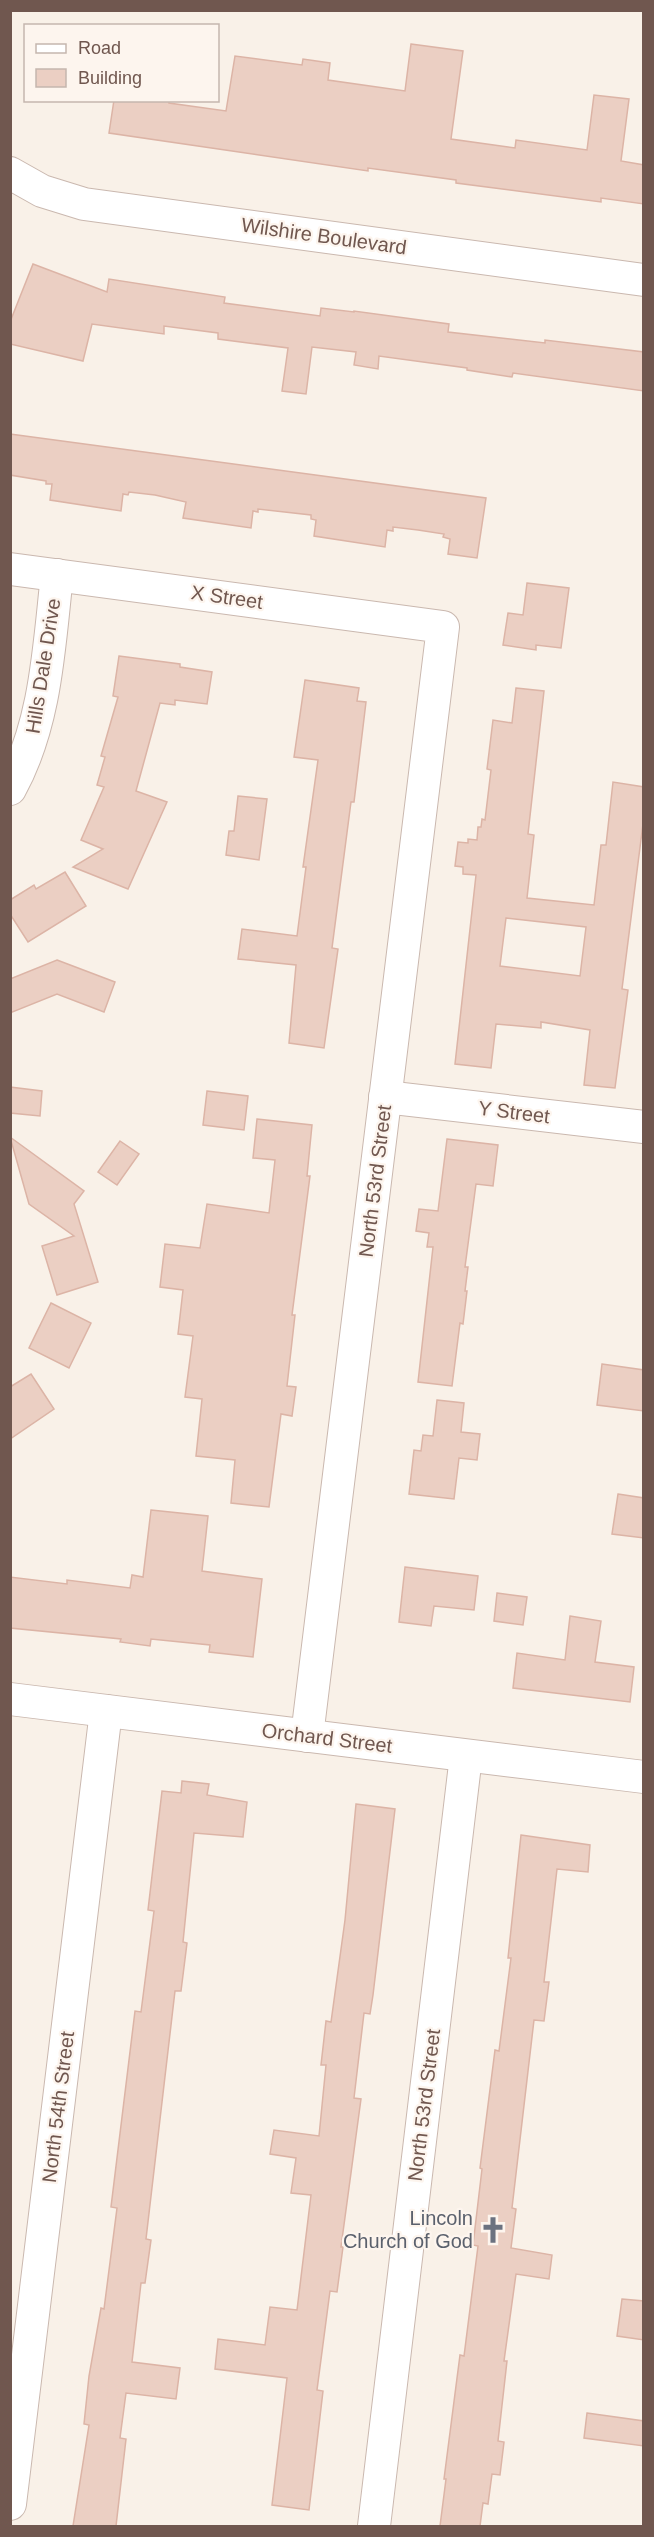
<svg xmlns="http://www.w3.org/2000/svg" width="654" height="2537" font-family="Arial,sans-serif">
	<rect width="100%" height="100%" fill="#f9f1e8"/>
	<!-- building -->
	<g fill="#ebcfc3" stroke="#dcb4a6" stroke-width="1.5" fill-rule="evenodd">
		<path d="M411,44L463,51L451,139L515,148L516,140L587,150L594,95L629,99L621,161L644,165V204L601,198V202L456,183V180L368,168V171L109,133L114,100H169V103L226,111L235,56L302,65L303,59L330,63L328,80L405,91Z"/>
		<path d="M33,264L107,292L109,279L225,297L224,303L320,316L321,308L354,312V311L449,324L448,332L545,343V340L644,352V391L513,373L512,377L467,370V368L379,356L378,369L354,365L356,352L312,347L306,394L282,391L288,348L218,339V333L164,326V334L92,324L83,361L10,344V322Z"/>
		<path d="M10,434L486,498L477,558L448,554L450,539L443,537L444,534L418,530L393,527V531L387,530L385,547L314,536L316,520L311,519V515L258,509V512L253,511L251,528L183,518L186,502L155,495L129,492L128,495L123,494L121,511L50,500L52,484H46V481L10,475Z"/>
		<path d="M527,583L569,588L561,648L536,645V650L503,645L508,613L523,615Z"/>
		<path d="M119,656L180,664V667L212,672L207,704L175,700V705L160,703L136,791L167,802L128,889L73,867L103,849L81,840L104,787L97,785L105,757L101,756L118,697L113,696Z"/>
		<path d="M305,680L359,688L357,701L366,702L354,802H351L332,948L338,949L324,1048L289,1043L296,965L238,959L242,929L297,936L306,867H303L318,760L294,757Z"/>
		<path d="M516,688L544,691L528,834L534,835L527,898L594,905L601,845H606L613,782L644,787V816L622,989L628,990L615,1088L584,1085L590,1030L541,1022V1028L496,1024L491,1068L455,1064L476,875L463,874V867L455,866L458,842L468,843V839L477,840L478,827H481L482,819L485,820L491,770L487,769L493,720L512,723ZM506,918L586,927L580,976L500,966Z"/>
		<path d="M238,796L267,799L259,860L226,855L229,831H234Z"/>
		<path d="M65,872L86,906L28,942L10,914V900L34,885L36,889Z"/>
		<path d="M57,960L115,982L104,1012L57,994L10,1013V979Z"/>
		<path d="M10,1087L42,1091L40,1116L10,1113Z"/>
		<path d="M207,1091L248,1096L244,1130L203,1125Z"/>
		<path d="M257,1119L312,1125L307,1176H310L292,1315H295L287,1386L296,1387L292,1416L281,1414L269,1507L231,1503L235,1460L196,1456L202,1399L185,1397L193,1336L178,1334L183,1290L160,1287L165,1244L200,1248L207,1204L269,1213L275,1160L253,1158Z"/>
		<path d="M10,1137L84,1191L74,1204L98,1282L57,1295L42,1246L74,1236L29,1204Z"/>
		<path d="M447,1139L498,1145L493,1186L476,1184L465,1267H468L465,1291H467L463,1324L460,1323L452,1386L418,1382L433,1247H427L429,1233L416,1231L419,1209L438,1211Z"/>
		<path d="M120,1141L139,1154L117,1185L98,1172Z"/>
		<path d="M51,1303L91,1323L69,1368L29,1348Z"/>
		<path d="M602,1364L644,1370V1411L597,1405Z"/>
		<path d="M31,1374L54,1409L10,1439V1387Z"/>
		<path d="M437,1400L464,1403L461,1432L480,1434L477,1460L459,1458L454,1499L409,1494L414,1450L421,1451L423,1435L433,1436Z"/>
		<path d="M618,1494L644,1498V1538L612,1534Z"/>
		<path d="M151,1510L208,1516L202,1571L262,1579L253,1657L209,1652L210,1645L151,1639L150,1646L120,1642L121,1639L10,1628V1577L67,1584V1580L130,1588L132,1575L143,1577Z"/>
		<path d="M405,1567L478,1576L474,1610L434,1606L431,1626L399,1622Z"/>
		<path d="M497,1593L527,1597L523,1625L494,1621Z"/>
		<path d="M570,1616L601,1621L595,1662L634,1667L630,1702L513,1688L517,1653L565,1660Z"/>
		<path d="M182,1781L209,1784L207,1795L247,1802L243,1837L194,1833L183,1942L187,1943L181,1991H175L146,2239L151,2240L145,2283H141L132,2362L180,2368L176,2399L126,2393L120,2438L126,2439L116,2526H73L89,2425L84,2424L89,2376L101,2308L104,2309L117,2208L111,2207L135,2011L141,2012L154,1911L148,1910L162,1791L181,1793Z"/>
		<path d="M356,1804L395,1809L373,1995L370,2014L364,2013L354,2098L361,2099L341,2247H343L337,2292L330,2291L317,2390L323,2391L309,2510L272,2505L287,2378L215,2369L218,2339L265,2345L270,2307L297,2310L311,2195L291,2193L296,2158L270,2154L274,2130L319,2136L326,2065H321L326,2021L331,2022L345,1920Z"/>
		<path d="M521,1835L590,1845L588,1872L557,1869L544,1982H549L544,2021L534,2020L512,2208L516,2209L511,2248L552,2255L549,2279L516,2274L504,2361H507L498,2441L504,2442L500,2475L492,2474L488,2504L483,2503L480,2526H440L446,2479H444L460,2355L464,2356L478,2246L473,2245L482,2169L480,2168L495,2050L499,2051L511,1958H508Z"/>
		<path d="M622,2299L644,2301V2340L617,2336Z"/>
		<path d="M587,2413L644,2421V2446L584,2438Z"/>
	</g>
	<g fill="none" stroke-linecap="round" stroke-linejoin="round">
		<defs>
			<g id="street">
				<path d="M10,173L42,191L84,204L644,280"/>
				<path d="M10,569L443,627L307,1736"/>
				<path d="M10,789C46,724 49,647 57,575"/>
				<path d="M385,1097L644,1127"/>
				<path d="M10,1699L644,1777"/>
				<path d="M10,2504L106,1711"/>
				<path d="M374,2526L466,1756"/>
			</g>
		</defs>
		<!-- street casing -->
		<use href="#street" stroke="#cab8af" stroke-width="34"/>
		<!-- street -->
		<use href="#street" stroke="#fff" stroke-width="32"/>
	</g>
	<!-- icons -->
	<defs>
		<symbol id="church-bare" viewBox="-9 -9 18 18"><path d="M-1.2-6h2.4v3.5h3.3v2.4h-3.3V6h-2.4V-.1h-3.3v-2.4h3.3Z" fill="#6b7280" stroke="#fdf5ee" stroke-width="2.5" paint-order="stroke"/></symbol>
	</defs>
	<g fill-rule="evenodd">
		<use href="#church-bare" x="474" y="2211" width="38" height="38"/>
	</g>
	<g text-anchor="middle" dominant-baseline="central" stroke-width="4.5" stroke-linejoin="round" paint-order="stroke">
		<!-- street labels -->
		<g font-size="20" fill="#70574f" stroke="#fdf5ee">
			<text transform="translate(324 236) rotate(8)">Wilshire Boulevard</text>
			<text transform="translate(227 597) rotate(8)">X Street</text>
			<text transform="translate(43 666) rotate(-81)">Hills Dale Drive</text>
			<text transform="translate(514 1112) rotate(7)">Y Street</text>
			<text transform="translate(375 1181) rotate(-83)">North 53rd Street</text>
			<text transform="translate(327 1738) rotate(7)">Orchard Street</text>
			<text transform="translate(424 2105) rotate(-83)">North 53rd Street</text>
			<text transform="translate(58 2107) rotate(-83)">North 54th Street</text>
		</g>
		<!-- worship labels -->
		<g font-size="20" fill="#5b616d" stroke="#fdf5ee" text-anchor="end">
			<text x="473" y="2218">Lincoln<tspan x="473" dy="23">Church of God</tspan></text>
		</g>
	</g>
	<!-- border -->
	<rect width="654" height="2537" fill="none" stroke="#70574f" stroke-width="24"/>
	<!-- legend -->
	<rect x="24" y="24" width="195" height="78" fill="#fdf5ee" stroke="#c5b6ae" stroke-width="1.5"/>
	<rect x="36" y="44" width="30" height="9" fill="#ffffff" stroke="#c5b6ae" stroke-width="1.5"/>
	<text x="78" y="54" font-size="18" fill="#70574f">Road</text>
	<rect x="36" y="69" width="30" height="18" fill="#ebcfc3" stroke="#c5b6ae" stroke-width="1.5"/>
	<text x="78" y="84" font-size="18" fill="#70574f">Building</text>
</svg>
